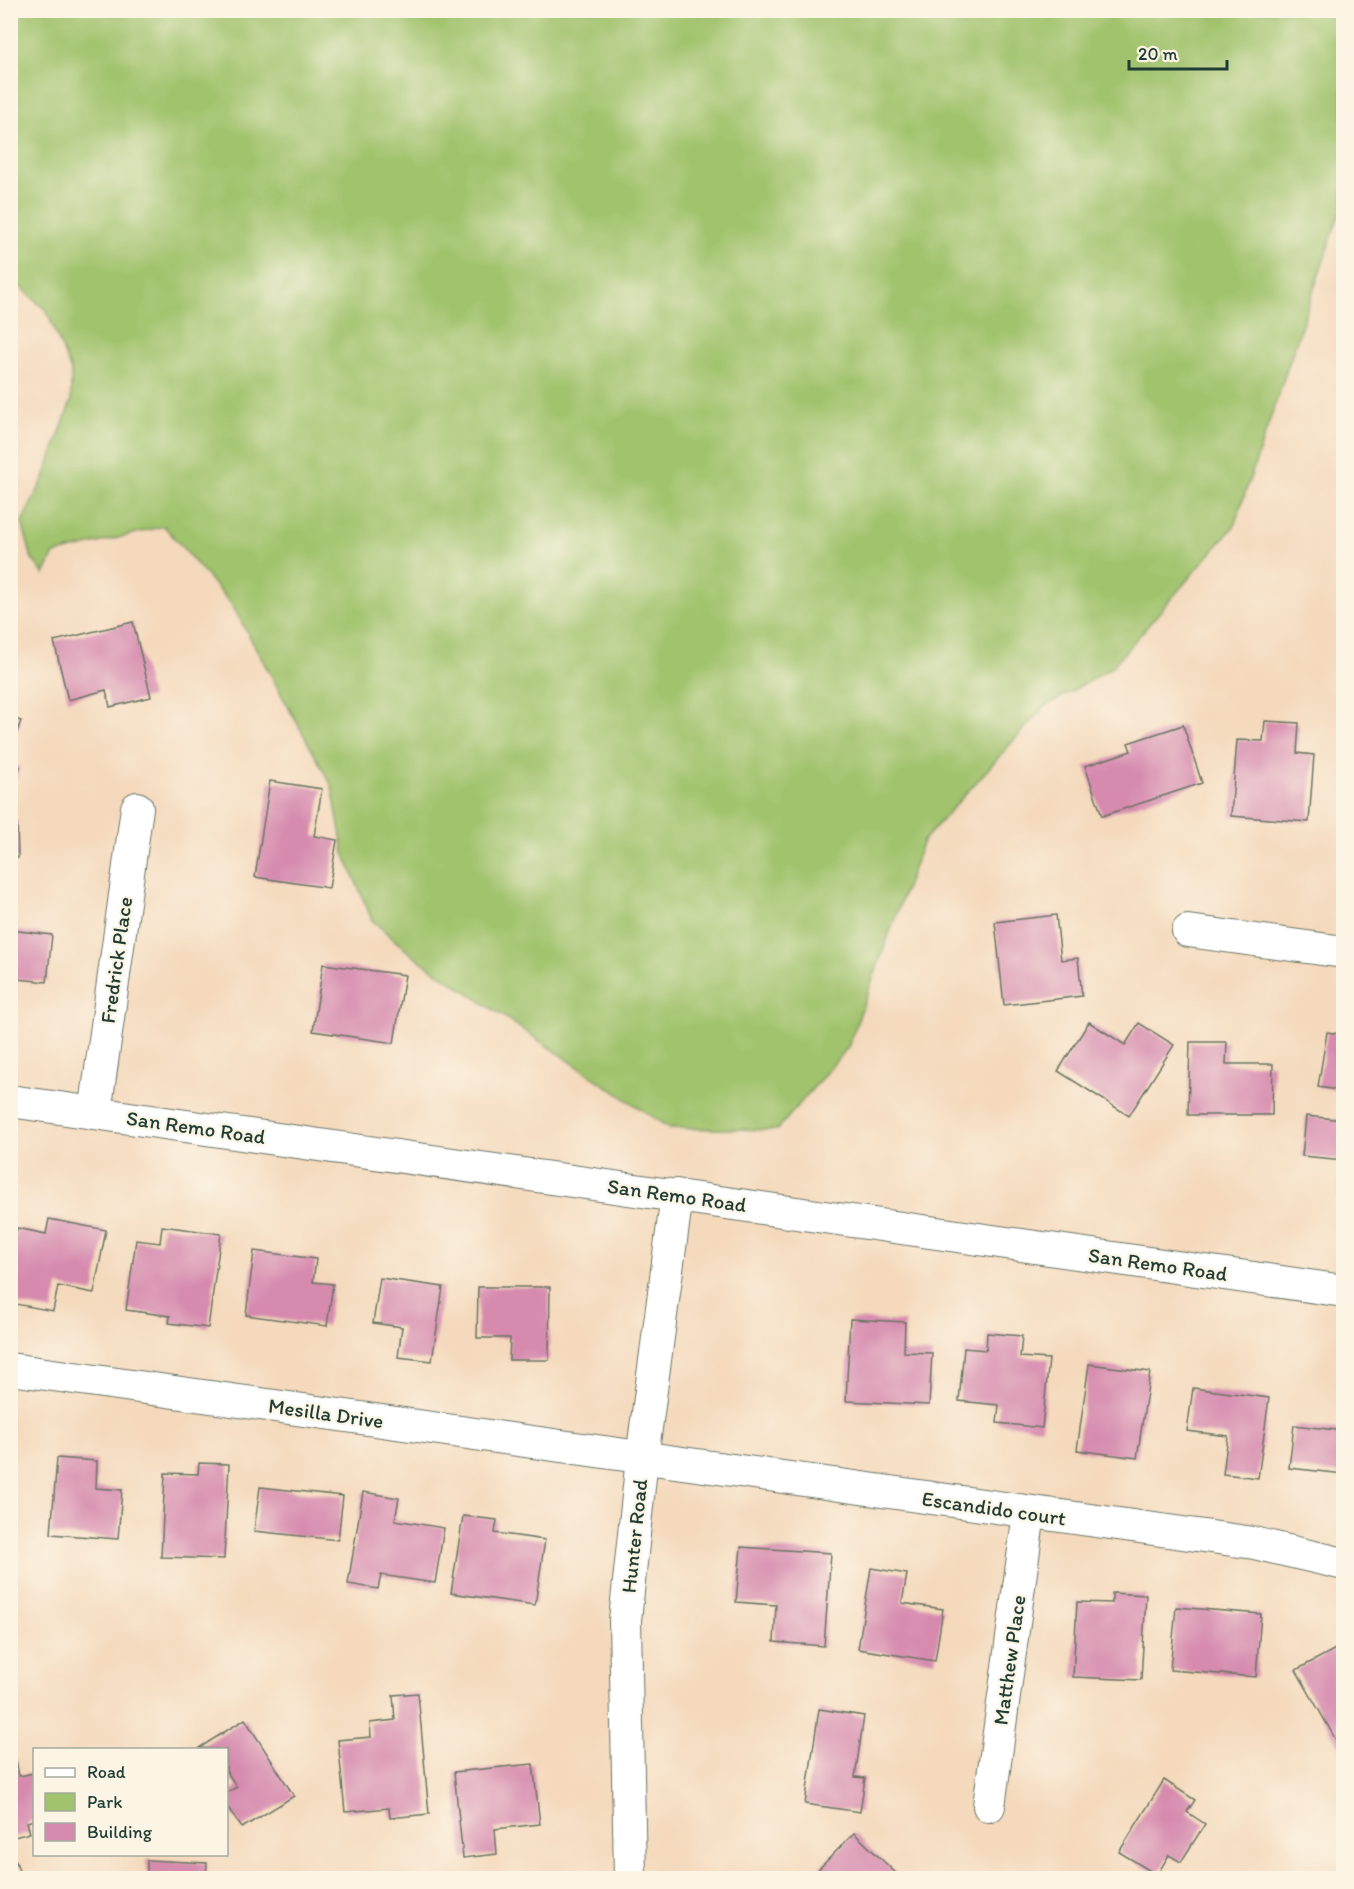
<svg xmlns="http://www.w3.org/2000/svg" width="1354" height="1889" font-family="Itim,sans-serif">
	<rect width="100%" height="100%" fill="#fcf5e5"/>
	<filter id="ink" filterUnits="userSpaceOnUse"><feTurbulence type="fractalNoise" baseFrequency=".0167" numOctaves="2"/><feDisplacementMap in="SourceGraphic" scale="12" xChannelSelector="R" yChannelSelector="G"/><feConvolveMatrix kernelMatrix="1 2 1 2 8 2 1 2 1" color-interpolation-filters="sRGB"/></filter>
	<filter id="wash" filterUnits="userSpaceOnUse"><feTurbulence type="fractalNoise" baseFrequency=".008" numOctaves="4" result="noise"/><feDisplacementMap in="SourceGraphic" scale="24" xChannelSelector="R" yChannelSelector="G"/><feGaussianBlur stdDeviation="1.35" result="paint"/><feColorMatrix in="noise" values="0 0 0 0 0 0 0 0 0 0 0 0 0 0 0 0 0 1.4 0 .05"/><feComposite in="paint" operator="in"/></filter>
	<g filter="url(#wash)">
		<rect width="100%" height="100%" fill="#f4d9bc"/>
		<!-- green -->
		<path fill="#a1c36d" stroke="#608050" stroke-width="1.5" d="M11,10L1343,11V203L1234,526L1112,667L1043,708L923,841L848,1047L777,1130L669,1128L412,955L372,920L344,853L332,786L232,605L164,526L54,554L44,574L32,559L22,522L44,478L71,401V371L47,311L11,279L10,102L15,76L11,64Z"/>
		<g id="blocks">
			<!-- building -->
			<g fill="#d68aae">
				<path d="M133,622L151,697L110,707L106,690L68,700L54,641Z"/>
				<path d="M10,717L21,721L11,747H10Z"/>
				<path d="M1265,721L1299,723L1297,753L1314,755L1309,822L1231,816L1237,740L1263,741Z"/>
				<path d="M1183,725L1202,783L1102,816L1085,766L1131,751L1128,743Z"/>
				<path d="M10,764L20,767L11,792H10Z"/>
				<path d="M270,781L322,789L314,836L337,840L329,888L255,877Z"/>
				<path d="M10,821H17L18,858H10Z"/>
				<path d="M1056,915L1061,960L1078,958L1082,996L1004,1005L995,922Z"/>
				<path d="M10,930L52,935L47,982L17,979L14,1005L10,1004Z"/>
				<path d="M323,964L405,975L394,1043L313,1031Z"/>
				<path d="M1089,1022L1125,1045L1139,1023L1174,1045L1129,1116L1058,1071Z"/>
				<path d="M1327,1032L1344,1035V1091L1318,1087Z"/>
				<path d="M1190,1042H1227L1226,1064H1273L1272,1115H1188Z"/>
				<path d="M1306,1116L1344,1120V1160L1302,1156Z"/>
				<path d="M1342,1162L1344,1163V1198H1338Z"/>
				<path d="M49,1219L106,1230L94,1293L58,1286L53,1311L10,1303V1263L17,1228L46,1234Z"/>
				<path d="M162,1226L221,1234L208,1328L169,1323L170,1316L126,1310L136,1240L160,1243Z"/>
				<path d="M254,1251L316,1259L313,1282L333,1284L327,1326L246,1315Z"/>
				<path d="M380,1278L443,1287L432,1361L398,1357L402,1327L373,1323Z"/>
				<path d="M478,1287H550L549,1360H509L510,1338H477Z"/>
				<path d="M850,1319L905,1322L904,1352L932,1353L929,1405L846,1401Z"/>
				<path d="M987,1333L1022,1336L1020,1357L1049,1359L1042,1428L997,1423L999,1405L959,1401L964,1348L986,1350Z"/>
				<path d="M1089,1364L1150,1372L1137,1458L1077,1450Z"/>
				<path d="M1193,1388L1269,1398L1258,1478L1223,1474L1228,1436L1187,1431Z"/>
				<path d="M1294,1425L1344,1431V1474L1289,1468Z"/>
				<path d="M57,1458L97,1461L96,1488L122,1490L118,1539L51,1534Z"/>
				<path d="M199,1463L229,1464L224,1559L161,1557L165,1473L198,1474Z"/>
				<path d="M260,1487L343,1496L338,1540L254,1531Z"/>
				<path d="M363,1492L399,1498L395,1520L444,1528L435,1583L381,1575L378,1589L348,1584Z"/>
				<path d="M463,1516L497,1520L495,1533L545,1540L535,1605L451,1593Z"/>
				<path d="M741,1547L831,1553L824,1646L774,1642L776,1605L736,1602Z"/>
				<path d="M871,1568L907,1574L902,1603L943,1609L935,1661L858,1649Z"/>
				<path d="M1112,1593L1146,1595L1141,1680L1073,1677L1077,1602L1112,1603Z"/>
				<path d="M1176,1607L1261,1614L1256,1677L1170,1670Z"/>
				<path d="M1341,1646L1344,1650V1754L1296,1670Z"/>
				<path d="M418,1693L429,1814L390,1818L389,1808L345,1812L338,1740L371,1737L370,1723L395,1720L393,1695Z"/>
				<path d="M819,1709L864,1716L855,1777L865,1778L860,1812L805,1804Z"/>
				<path d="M245,1719L294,1796L242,1828L226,1805V1793L237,1787L226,1771V1750L199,1748Z"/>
				<path d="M16,1760L19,1776L34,1773V1820L27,1822L30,1833L10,1838V1762Z"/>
				<path d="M533,1764L540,1824L495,1829L497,1854L463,1858L454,1772Z"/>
				<path d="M1164,1780L1195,1800L1187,1812L1205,1824L1181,1862L1169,1855L1157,1875L1119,1852Z"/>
				<path d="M854,1833L901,1878H810Z"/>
				<path d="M147,1860L207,1863L206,1878H147Z"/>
				<path d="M16,1861L21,1878H10V1862Z"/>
			</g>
		</g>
	</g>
	<g filter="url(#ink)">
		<use href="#blocks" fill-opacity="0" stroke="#6a7464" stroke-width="1.5"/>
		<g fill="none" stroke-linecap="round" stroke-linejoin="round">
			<defs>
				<g id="minor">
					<path d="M1188,931L1344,952"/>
					<path d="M10,1101L1344,1291"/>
					<path d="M95,1113L137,808"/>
					<path d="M10,1369L1254,1543L1344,1564"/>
					<path d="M989,1806L1029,1513"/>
					<path d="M630,1878L625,1620L642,1458L677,1195"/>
				</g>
			</defs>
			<!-- minor casing -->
			<use href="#minor" stroke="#6a7464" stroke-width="34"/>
			<!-- minor -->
			<use href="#minor" stroke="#fff" stroke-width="32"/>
		</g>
	</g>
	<g text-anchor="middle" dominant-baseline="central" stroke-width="4.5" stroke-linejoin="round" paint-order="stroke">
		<!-- street labels -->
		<g font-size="21" fill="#1f3d34" stroke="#fcf5e5">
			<text transform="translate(116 960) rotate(-82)">Fredrick Place</text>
			<text transform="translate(196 1127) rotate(8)">San Remo Road</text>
			<text transform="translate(677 1195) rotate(8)">San Remo Road</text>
			<text transform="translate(1158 1264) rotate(8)">San Remo Road</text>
			<text transform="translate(326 1413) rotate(8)">Mesilla Drive</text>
			<text transform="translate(994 1508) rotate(8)">Escandido court</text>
			<text transform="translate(634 1536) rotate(-84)">Hunter Road</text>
			<text transform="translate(1009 1660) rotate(-82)">Matthew Place</text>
		</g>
	</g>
	<!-- margin -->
	<rect width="1354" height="1889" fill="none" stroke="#fcf5e5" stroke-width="36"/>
	<!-- legend -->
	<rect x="33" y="1748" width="195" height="108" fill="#fcf5e5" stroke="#a4ab9e" stroke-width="1.5"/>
	<rect x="45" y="1768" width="30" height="9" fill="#ffffff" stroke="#a4ab9e" stroke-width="1.5"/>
	<text x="87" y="1778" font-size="18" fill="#1f3d34">Road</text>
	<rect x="45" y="1793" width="30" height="18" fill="#a1c36d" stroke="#a4ab9e" stroke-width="1.5"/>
	<text x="87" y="1808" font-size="18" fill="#1f3d34">Park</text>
	<rect x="45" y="1823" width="30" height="18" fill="#d68aae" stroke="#a4ab9e" stroke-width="1.5"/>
	<text x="87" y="1838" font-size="18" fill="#1f3d34">Building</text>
	<!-- scale -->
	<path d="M1129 60v9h98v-9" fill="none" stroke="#1f3d34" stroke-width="3"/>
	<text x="1138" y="60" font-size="18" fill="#1f3d34" stroke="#fcf5e5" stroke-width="4.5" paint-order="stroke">20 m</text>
</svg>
